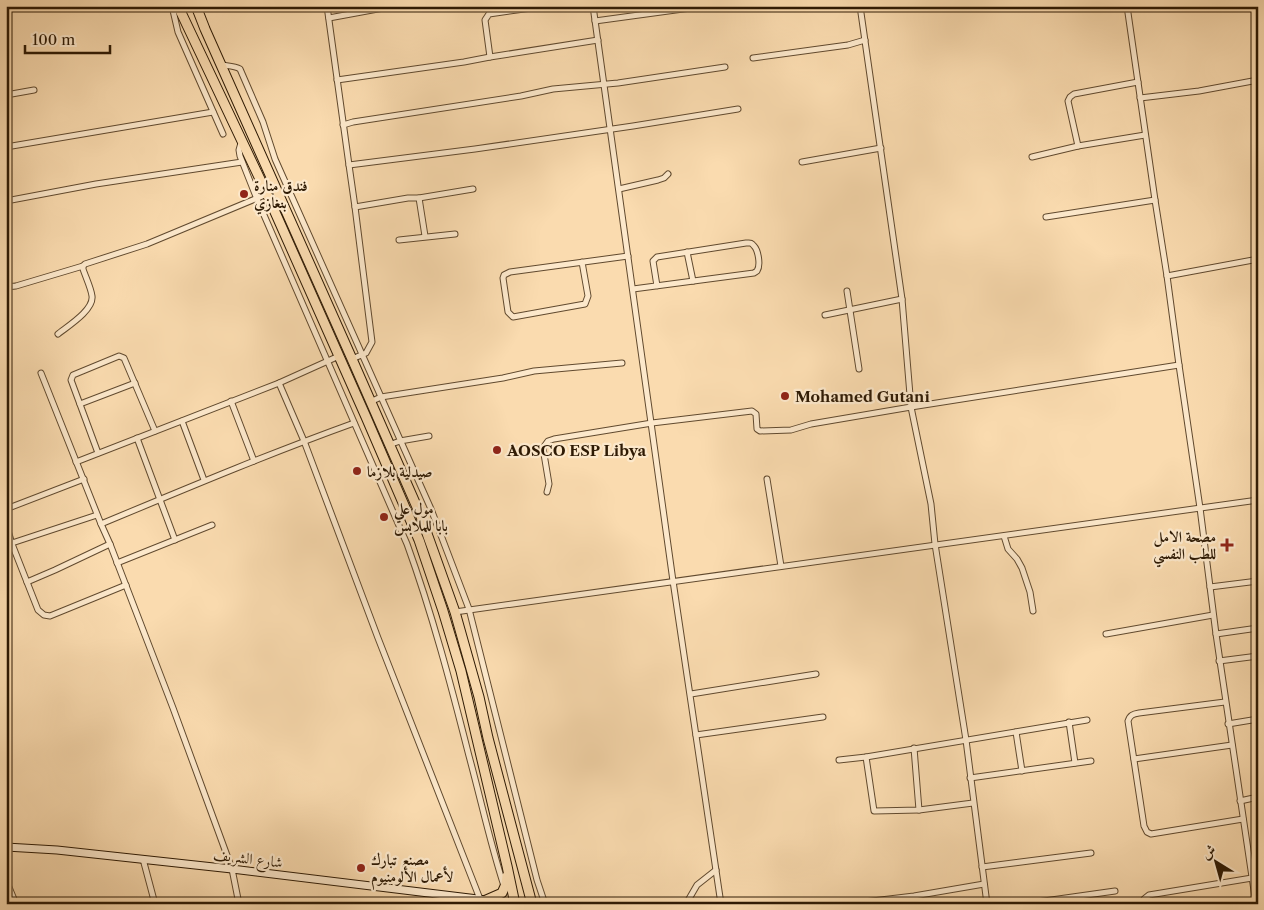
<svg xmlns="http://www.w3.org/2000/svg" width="1264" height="910" font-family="'Libre Caslon Text',Amiri,serif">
	<rect width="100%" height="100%" fill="#fadbaf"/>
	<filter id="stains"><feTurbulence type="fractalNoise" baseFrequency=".004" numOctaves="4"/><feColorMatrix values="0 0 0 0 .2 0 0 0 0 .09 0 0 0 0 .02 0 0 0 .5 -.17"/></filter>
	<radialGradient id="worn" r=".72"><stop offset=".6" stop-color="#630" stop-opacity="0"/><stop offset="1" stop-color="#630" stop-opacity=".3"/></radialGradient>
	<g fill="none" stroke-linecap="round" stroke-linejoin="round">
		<defs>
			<g id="minor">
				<path d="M172,6L178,32L223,134"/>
				<path d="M327,6L349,165L355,207L372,342L366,353L352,359"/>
				<path d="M593,6L673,581L721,904"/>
				<path d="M860,6L902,299L911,407L931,504L935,544L966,740L987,904"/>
				<path d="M1127,6L1155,200L1167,276L1179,365L1200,508L1216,634L1256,904"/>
				<path d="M329,18L394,6"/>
				<path d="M595,21L705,6"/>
				<path d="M490,57L485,20L489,14L546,6"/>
				<path d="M753,58L848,45L865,40"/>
				<path d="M222,65C228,66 235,66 240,69L263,122L275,159L431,509L469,609L537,880L545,904"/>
				<path d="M337,80L464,62L490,57L598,40"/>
				<path d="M6,95L34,90"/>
				<path d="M1140,98L1199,91L1258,80"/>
				<path d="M343,125L353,122L521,96L553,89L618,83L725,67"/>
				<path d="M241,143L239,150L240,156L257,199L407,544C432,613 451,685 469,756C481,800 490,843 504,886"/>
				<path d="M1078,146L1068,101L1070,97L1074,94L1138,82"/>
				<path d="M6,147L213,112"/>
				<path d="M1032,157L1078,146L1145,135"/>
				<path d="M802,162L881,148"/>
				<path d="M349,165L475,149L633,126L738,109"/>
				<path d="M619,189L658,180L664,178L668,174"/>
				<path d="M419,198L473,189"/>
				<path d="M6,201L96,184L242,162"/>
				<path d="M355,207L408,198H419L425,236"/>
				<path d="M1046,217L1155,200"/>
				<path d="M399,240L455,234"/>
				<path d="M687,252L693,281"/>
				<path d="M582,262L588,296L585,304L513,317L508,312L503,278L504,275L510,272L628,256"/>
				<path d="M1167,276L1253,260"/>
				<path d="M6,287L16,286L83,266"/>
				<path d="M633,289L754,273C755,272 756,272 757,271C761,265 758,250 754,246C751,242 750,243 746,243L657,257L653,261L657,286"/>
				<path d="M847,291L859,369"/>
				<path d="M825,315L902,299"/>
				<path d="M58,334C68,326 94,310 92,296C91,288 86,278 83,269V266L85,264L147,244L267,194"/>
				<path d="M41,373L101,524L110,544L173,708L232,869L239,904"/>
				<path d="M279,383L304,441L378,638L480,899"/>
				<path d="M231,401L254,461"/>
				<path d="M370,402L381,397L503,378L534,371L622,363"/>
				<path d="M80,404L135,383"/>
				<path d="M182,421L204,480"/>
				<path d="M137,438L175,540"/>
				<path d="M389,445L400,441L429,436"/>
				<path d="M98,453L71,380L73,375L119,356L124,358L155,431"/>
				<path d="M76,462L279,383L339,356"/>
				<path d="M767,479L781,566"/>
				<path d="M547,492L549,484L543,448L548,441L554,439L652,423L752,411L756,414L757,429L760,431L791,430L811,424L911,407L1179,365"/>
				<path d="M6,509L84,479"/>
				<path d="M6,524L12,544L38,610L44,615L50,616L126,585"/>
				<path d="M101,524C185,489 268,454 354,423"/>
				<path d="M1004,536L1008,549L1017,559L1022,568L1030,592L1033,611"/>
				<path d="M6,545L97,515"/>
				<path d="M117,563L212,525"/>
				<path d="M27,582L55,570L110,544"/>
				<path d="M1210,587L1258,581"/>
				<path d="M455,612L1258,500"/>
				<path d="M1106,634L1213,615"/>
				<path d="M1216,634L1258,628"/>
				<path d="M1219,661L1258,656"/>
				<path d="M691,694L816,674"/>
				<path d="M1225,702L1139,713C1133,714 1130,715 1128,721L1144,826L1147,832L1151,834L1243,819"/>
				<path d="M1069,722L1075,763"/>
				<path d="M1228,724L1258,719"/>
				<path d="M1016,732L1022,771"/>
				<path d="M696,735L823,717"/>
				<path d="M914,748L919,810"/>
				<path d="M866,757L874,811L919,810L973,803"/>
				<path d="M1134,759L1232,745"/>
				<path d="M839,760L866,757L1087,720"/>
				<path d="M970,778L1091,761"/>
				<path d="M1240,801L1258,797"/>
				<path d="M143,859L155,904"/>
				<path d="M982,867L1091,853"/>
				<path d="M6,880L16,904"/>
				<path d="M686,904L697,885L716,870"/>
				<path d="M862,904L864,902L914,896L984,884"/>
				<path d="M1023,904L1115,891"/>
				<path d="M1144,904V899L1149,895L1252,878"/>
			</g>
			<path id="secondary" d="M6,847L57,850L232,869L486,900"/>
			<g id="trunk">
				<path d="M178,6L267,194L366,417L419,540L443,611L461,671L507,866L515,904"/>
				<path d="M196,6L205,29L352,359L420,514L434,553L455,612L479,697L488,738L532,904"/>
				<path d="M486,900L502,893L506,884L507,876"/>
			</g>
		</defs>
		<!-- minor casing -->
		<use href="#minor" stroke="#614a2f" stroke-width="7"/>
		<!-- secondary casing -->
		<use href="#secondary" stroke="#2e1a04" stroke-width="9"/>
		<!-- trunk casing -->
		<use href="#trunk" stroke="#2e1a04" stroke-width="11"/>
		<!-- minor -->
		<use href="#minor" stroke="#fce8cb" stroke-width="5"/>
		<!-- secondary -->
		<use href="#secondary" stroke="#fce8cb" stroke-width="7"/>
		<!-- trunk -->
		<use href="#trunk" stroke="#fadbaf" stroke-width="9"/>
	</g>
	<!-- markers -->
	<g fill="#8f2418" stroke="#fce8cb" stroke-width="2">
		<circle cx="244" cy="194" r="5"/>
		<circle cx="785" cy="396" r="5"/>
		<circle cx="497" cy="450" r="5"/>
		<circle cx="357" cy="471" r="5"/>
		<circle cx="384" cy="517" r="5"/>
		<path d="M1224.5 537.5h5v5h5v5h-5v5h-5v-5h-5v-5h5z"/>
		<circle cx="361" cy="868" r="5"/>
	</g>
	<g text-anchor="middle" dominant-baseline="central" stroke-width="4.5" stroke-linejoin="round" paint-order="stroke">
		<!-- poi labels -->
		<g font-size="15" font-weight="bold" fill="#2e1a04" stroke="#fce8cb" text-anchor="start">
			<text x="254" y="185">فندق منارة<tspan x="254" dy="17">بنغازي</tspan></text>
			<text x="795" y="396">Mohamed Gutani</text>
			<text x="507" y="450">AOSCO ESP Libya</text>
			<text x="367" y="471">صيدلية بلازما</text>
			<text x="394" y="508">مول علي<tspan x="394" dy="17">بابا للملابس</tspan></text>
			<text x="1216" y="536" text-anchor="end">مصحة الامل<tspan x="1216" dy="17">للطب النفسي</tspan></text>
			<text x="371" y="859">مصنع تبارك<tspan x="371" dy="17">لأعمال الألومنيوم</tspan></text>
		</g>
		<!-- street labels -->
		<g font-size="15" fill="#2e1a04" stroke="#fce8cb">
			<text transform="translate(248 858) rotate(7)">شارع الشريف</text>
		</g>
	</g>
	<!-- margin -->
	<rect width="1264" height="910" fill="none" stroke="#fadbaf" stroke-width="25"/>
	<rect x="8" y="8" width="1249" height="895" fill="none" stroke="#2e1a04" stroke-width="2.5"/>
	<rect x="12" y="12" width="1239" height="885" fill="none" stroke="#2e1a04"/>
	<!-- north arrow -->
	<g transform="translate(1216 862) rotate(323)" stroke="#fce8cb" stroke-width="4" paint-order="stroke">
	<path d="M0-4L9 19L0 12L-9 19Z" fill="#2e1a04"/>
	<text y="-8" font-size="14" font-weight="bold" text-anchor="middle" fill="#2e1a04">ش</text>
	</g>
	<!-- scale -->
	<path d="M25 45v8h85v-8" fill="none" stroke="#2e1a04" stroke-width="2.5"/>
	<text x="32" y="45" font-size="15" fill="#2e1a04" stroke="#fce8cb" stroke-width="4" paint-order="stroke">100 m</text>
	<rect width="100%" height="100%" filter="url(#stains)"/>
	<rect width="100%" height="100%" fill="url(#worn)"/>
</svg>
